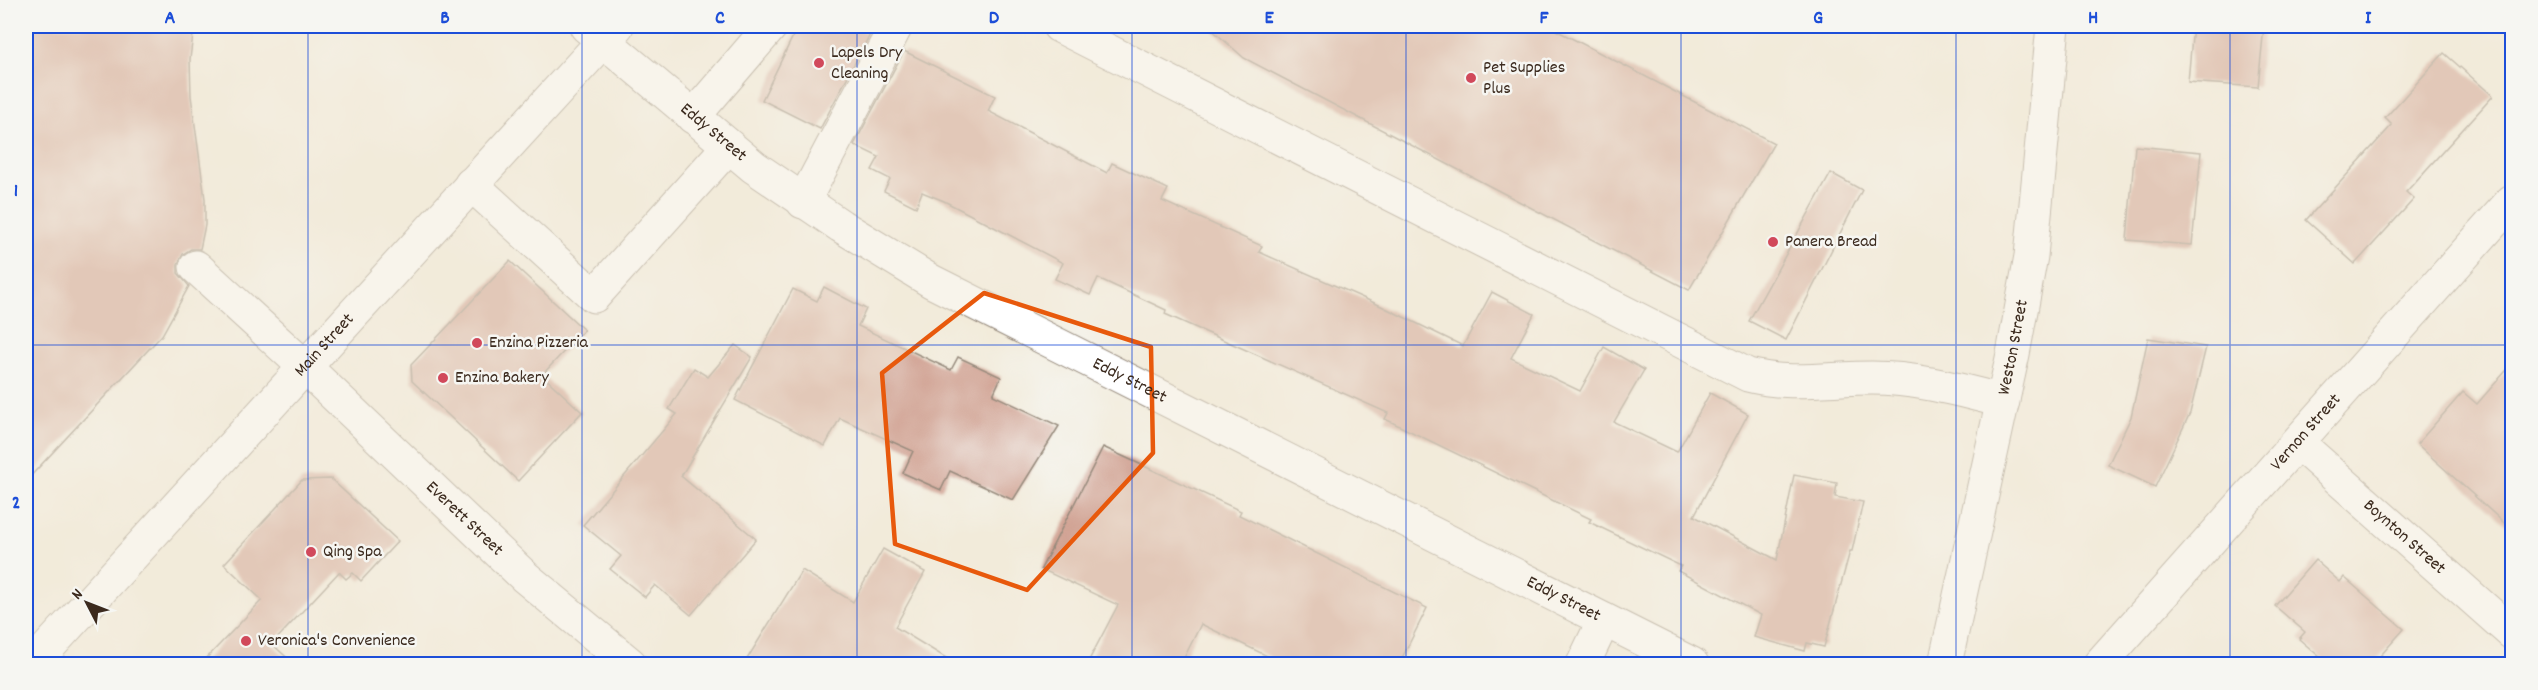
<svg xmlns="http://www.w3.org/2000/svg" width="2538" height="690" font-family="Dekko,sans-serif">
	<rect width="100%" height="100%" fill="#f6f6f2"/>
	<filter id="ink" filterUnits="userSpaceOnUse"><feTurbulence type="fractalNoise" baseFrequency=".0167" numOctaves="2"/><feDisplacementMap in="SourceGraphic" scale="12" xChannelSelector="R" yChannelSelector="G"/><feConvolveMatrix kernelMatrix="1 2 1 2 8 2 1 2 1" color-interpolation-filters="sRGB"/></filter>
	<filter id="wash" filterUnits="userSpaceOnUse"><feTurbulence type="fractalNoise" baseFrequency=".008" numOctaves="4" result="noise"/><feDisplacementMap in="SourceGraphic" scale="24" xChannelSelector="R" yChannelSelector="G"/><feGaussianBlur stdDeviation="1.35" result="paint"/><feColorMatrix in="noise" values="0 0 0 0 0 0 0 0 0 0 0 0 0 0 0 0 0 1.4 0 .05"/><feComposite in="paint" operator="in"/></filter>
	<g filter="url(#wash)">
		<rect width="100%" height="100%" fill="#f2ebda"/>
		<g id="blocks">
			<!-- building -->
			<g fill="#cf9e8e">
				<path d="M26,26H194L190,59L191,96L205,199V225L200,249H191L183,254L178,264V273L189,286L162,335L26,481Z"/>
				<path d="M798,26H853L870,34L820,129L762,100Z"/>
				<path d="M1208,26H1548L1774,143L1689,290L1244,58Z"/>
				<path d="M2193,26H2264L2258,87L2188,82Z"/>
				<path d="M904,51L995,96L988,111L1107,173L1112,163L1168,189L1162,201L1262,246L1259,252L1379,305L1463,346L1492,292L1534,314L1511,358L1580,391L1604,347L1644,370L1614,422L1677,452L1710,393L1748,414L1694,516L1777,560L1794,475L1837,483L1835,497L1863,502L1852,551H1850L1824,647L1807,643L1805,651L1754,637L1761,615L1678,571L1681,566L1589,522L1591,519L1385,419L1388,413L1165,314L1166,310L1098,278L1090,295L1055,279L1063,263L944,201L922,192L916,207L884,191L890,179L872,170L879,157L854,145Z"/>
				<path d="M2444,53L2493,96L2406,192L2414,199L2355,264L2306,220L2392,125L2385,118Z"/>
				<path d="M2135,146L2201,152L2192,245L2127,240Z"/>
				<path d="M1831,173L1862,190L1786,340L1749,321Z"/>
				<path d="M510,261L584,330L542,375L582,412L518,481L412,381L411,365Z"/>
				<path d="M824,287L866,309L858,326L951,370L958,357L1001,377L993,395L1059,426L1013,500L950,471L941,490L903,473L913,451L840,418L825,446L735,400L793,289L817,301Z"/>
				<path d="M2148,338L2206,347L2190,413L2155,487L2108,465L2131,417Z"/>
				<path d="M735,345L752,357L681,476L756,539L691,615L655,585L645,597L610,569L621,556L583,525L677,414L669,409L694,368L708,377Z"/>
				<path d="M2512,364V530L2417,444L2463,392L2477,404Z"/>
				<path d="M1103,447L1241,511L1239,515L1427,608L1399,664H1284L1201,624L1181,664H1087L1118,605L1041,569Z"/>
				<path d="M331,479L398,541L361,581L353,573L346,579L339,572L272,644L294,664H201L262,600L224,564L302,480Z"/>
				<path d="M883,549L925,572L895,627L956,664H744L802,570L853,602Z"/>
				<path d="M2315,560L2340,582L2344,577L2404,629L2373,664H2328L2299,639L2305,632L2275,606Z"/>
			</g>
		</g>
	</g>
	<g filter="url(#ink)">
		<use href="#blocks" fill-opacity="0" stroke="#968a7c" stroke-width="1.5"/>
		<g fill="none" stroke-linecap="round" stroke-linejoin="round">
			<defs>
				<g id="minor">
					<path id="s1" d="M586,26L754,167L841,226L931,281L1692,664"/>
					<path d="M1059,26L1748,375C1790,386 1829,378 1872,378C1917,378 1959,390 2003,401"/>
					<path d="M693,117L771,26"/>
					<path d="M471,184L594,296L728,147"/>
					<path d="M803,202L896,26"/>
					<path id="s2" d="M196,267L305,367L525,577L630,664"/>
					<path id="s3" d="M2298,443L2512,633"/>
					<path d="M1583,664L1604,620"/>
					<path id="s4" d="M2100,664L2512,201"/>
				</g>
				<g id="major">
					<path id="s5" d="M33,664L617,26"/>
					<path id="s6" d="M1945,664L2013,354L2031,256L2053,26"/>
				</g>
			</defs>
			<!-- minor casing -->
			<use href="#minor" stroke="#968a7c" stroke-width="35"/>
			<!-- major casing -->
			<use href="#major" stroke="#968a7c" stroke-width="35"/>
			<!-- minor -->
			<use href="#minor" stroke="#fff" stroke-width="33"/>
			<!-- major -->
			<use href="#major" stroke="#fff" stroke-width="33"/>
		</g>
	</g>
	<!-- marked area -->
	<path d="M0 0H2538V690H0ZM984,293L1151,347L1153,453L1027,590L895,544L882,373Z" fill="#f2ebda" fill-opacity=".55" fill-rule="evenodd"/>
	<path fill="none" stroke="#e8590c" stroke-width="4.5" stroke-linejoin="round" d="M984,293L1151,347L1153,453L1027,590L895,544L882,373Z"/>
	<!-- grid -->
	<path fill="none" stroke="#1d4ed8" stroke-width="1.5" stroke-opacity="0.55" d="M308,26V664M582,26V664M857,26V664M1132,26V664M1406,26V664M1681,26V664M1956,26V664M2230,26V664M26,345H2512"/>
	<!-- markers -->
	<g fill="#d1495b" stroke="#f6f6f2" stroke-width="2">
		<circle cx="819" cy="63" r="6"/>
		<circle cx="1471" cy="78" r="6"/>
		<circle cx="1773" cy="242" r="6"/>
		<circle cx="477" cy="343" r="6"/>
		<circle cx="443" cy="378" r="6"/>
		<circle cx="311" cy="552" r="6"/>
		<circle cx="246" cy="641" r="6"/>
	</g>
	<g text-anchor="middle" dominant-baseline="central" stroke-width="5" stroke-linejoin="round" paint-order="stroke">
		<!-- poi labels -->
		<g font-size="18" fill="#3b2a1e" stroke="#f6f6f2" text-anchor="start">
			<text x="831" y="53">Lapels Dry<tspan x="831" dy="21">Cleaning</tspan></text>
			<text x="1483" y="68">Pet Supplies<tspan x="1483" dy="21">Plus</tspan></text>
			<text x="1785" y="242">Panera Bread</text>
			<text x="489" y="343">Enzina Pizzeria</text>
			<text x="455" y="378">Enzina Bakery</text>
			<text x="323" y="552">Qing Spa</text>
			<text x="258" y="641">Veronica's Convenience</text>
		</g>
		<!-- street labels -->
		<g font-size="18" fill="#3b2a1e" stroke="#f6f6f2">
			<text stroke="none"><textPath href="#s1" startOffset="166">Eddy Street</textPath></text>
			<text stroke="none"><textPath href="#s5" startOffset="432">Main Street</textPath></text>
			<text stroke="none"><textPath href="#s6" startOffset="324">Weston Street</textPath></text>
			<text stroke="none"><textPath href="#s1" startOffset="652">Eddy Street</textPath></text>
			<text stroke="none"><textPath href="#s4" startOffset="310">Vernon Street</textPath></text>
			<text stroke="none"><textPath href="#s2" startOffset="368">Everett Street</textPath></text>
			<text stroke="none"><textPath href="#s3" startOffset="142">Boynton Street</textPath></text>
			<text stroke="none"><textPath href="#s1" startOffset="1138">Eddy Street</textPath></text>
		</g>
	</g>
	<!-- margin -->
	<rect width="2538" height="690" fill="none" stroke="#f6f6f2" stroke-width="66"/>
	<!-- north arrow -->
	<g transform="translate(87 603) rotate(312)" stroke="#f6f6f2" stroke-width="4.5" paint-order="stroke">
	<path d="M0-4.5L10 22L0 15L-10 22Z" fill="#3b2a1e"/>
	<text y="-9" font-size="16" font-weight="bold" text-anchor="middle" fill="#3b2a1e">N</text>
	</g>
	<rect x="33" y="33" width="2472" height="624" fill="none" stroke="#1d4ed8" stroke-width="2"/>
	<g font-size="20" text-anchor="middle" font-weight="bold" fill="#1d4ed8">
		<text x="170" y="23">A</text>
		<text x="445" y="23">B</text>
		<text x="720" y="23">C</text>
		<text x="994" y="23">D</text>
		<text x="1269" y="23">E</text>
		<text x="1544" y="23">F</text>
		<text x="1818" y="23">G</text>
		<text x="2093" y="23">H</text>
		<text x="2368" y="23">I</text>
		<text x="16" y="196">1</text>
		<text x="16" y="508">2</text>
	</g>
</svg>
